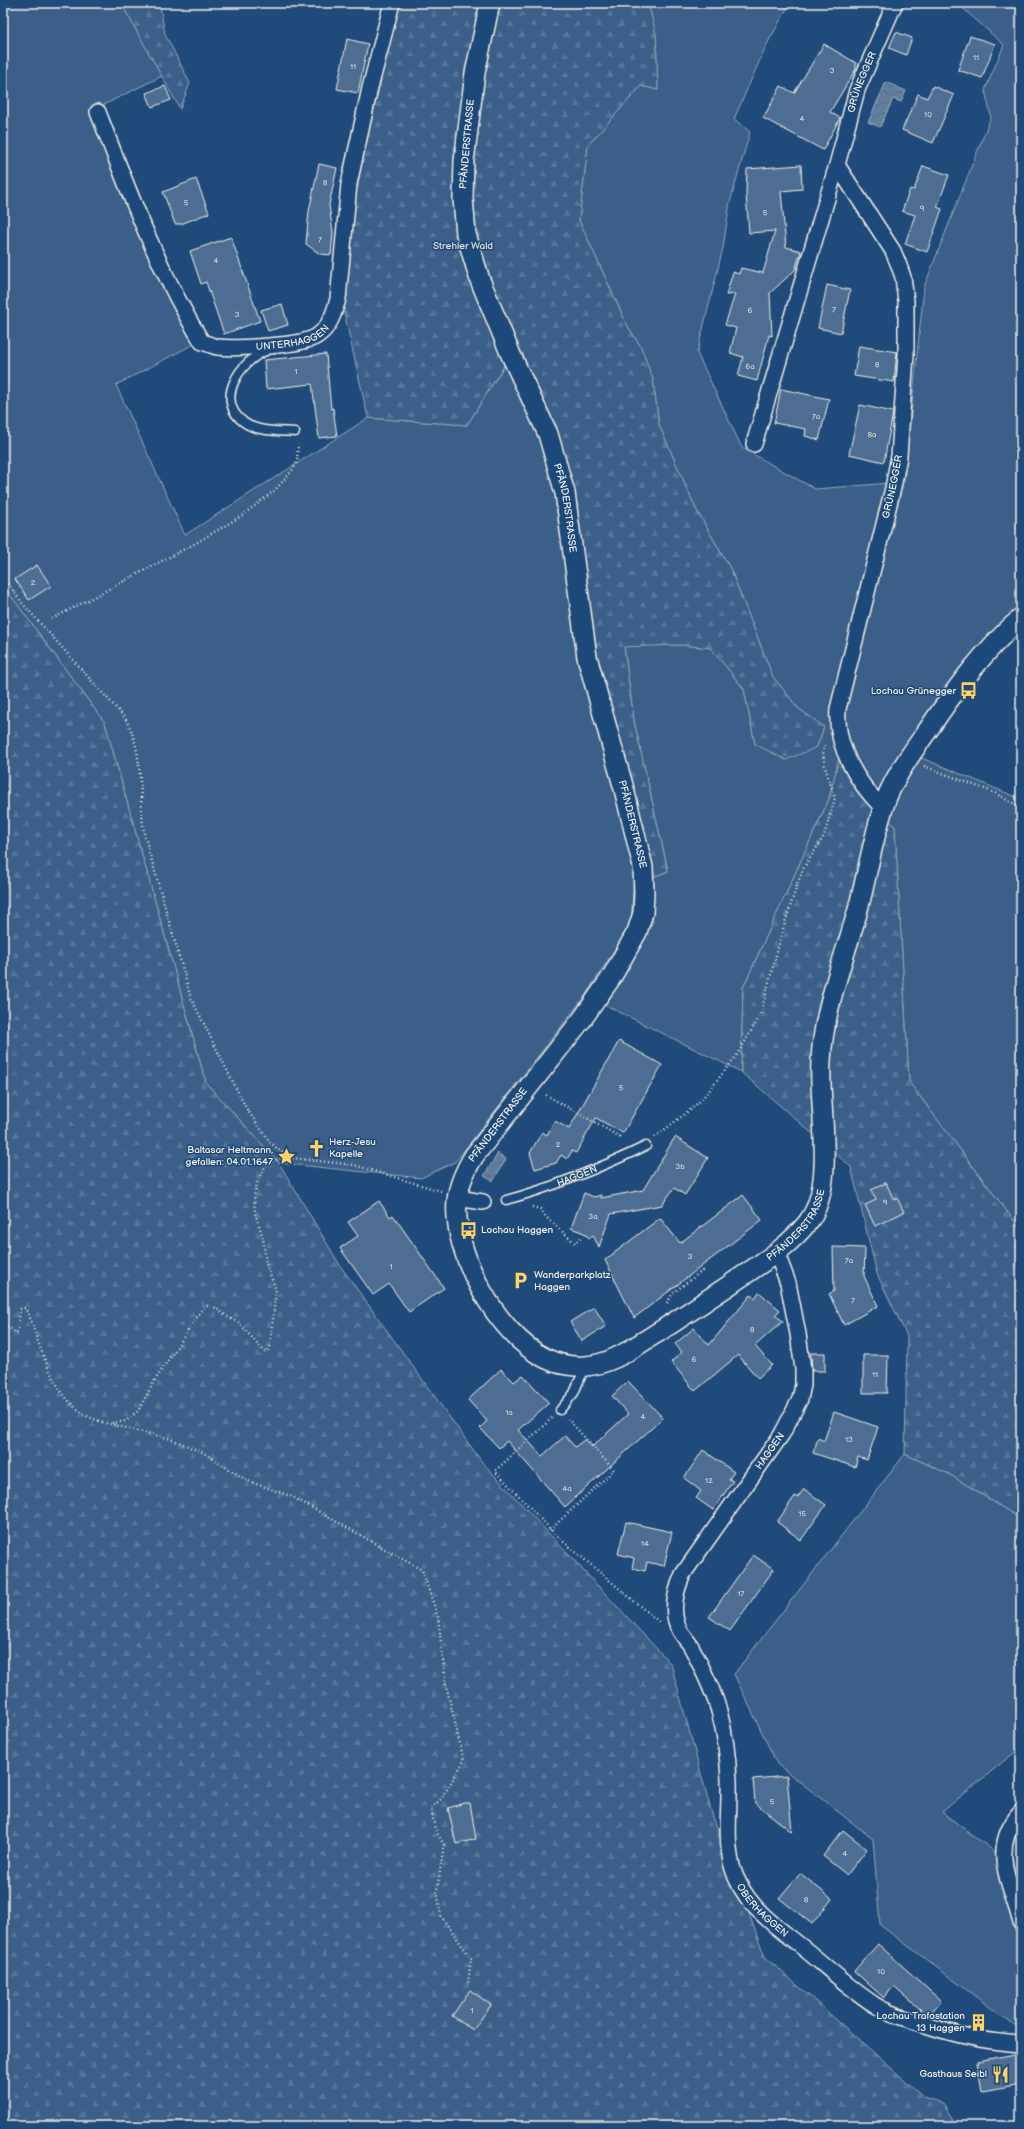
<svg xmlns="http://www.w3.org/2000/svg" width="1024" height="2129" font-family="'Balsamiq Sans',sans-serif">
	<defs>
		<pattern id="forest-firs" width="22" height="20" patternUnits="userSpaceOnUse"><rect width="22" height="20" fill="#3a5f88"/><path d="M5 1l3.5 6h-7zM16 11l3.5 6h-7z" fill="#577699"/></pattern>
		<pattern id="water-waves" width="16" height="10" patternUnits="userSpaceOnUse"><rect width="16" height="10" fill="#627e9d"/><path d="M0 5q4-4 8 0t8 0" fill="none" stroke="#58687a"/></pattern>
	</defs>
	<rect width="100%" height="100%" fill="#1f4a7a"/>
	<filter id="ink" filterUnits="userSpaceOnUse"><feTurbulence type="fractalNoise" baseFrequency=".025" numOctaves="2"/><feDisplacementMap in="SourceGraphic" scale="8" xChannelSelector="R" yChannelSelector="G"/><feConvolveMatrix kernelMatrix="1 2 1 2 8 2 1 2 1" color-interpolation-filters="sRGB"/></filter>
	<g filter="url(#ink)">
		<!-- green -->
		<g fill="#3a5f88" stroke="#97a8b8">
			<path d="M3,3H124L125,10L162,76L89,112L194,344L116,385L185,535L368,418L467,425L506,363L540,434L556,490L608,760L634,868L631,924L585,996L455,1162L421,1178L279,1163L206,1083L105,723L3,585Z"/>
			<path d="M648,3H790L766,46L734,119L750,132L730,202L723,248L697,353L742,448L815,489L904,482L924,287L991,117L985,90L1004,45L957,3H1021V606L1008,617L942,694L917,756L1021,799V1230L909,1082L895,827L839,759L829,799L743,988L741,1072L603,1004L653,922L648,879L668,871L634,721L624,646L681,645L711,648L744,689L755,744L824,727L798,708L773,677L731,570L696,509L659,425L653,380L641,347L627,325L579,220L588,145L641,86L658,90L656,34Z"/>
			<path d="M905,1454L949,1474L1021,1519V1747L942,1812L995,1852L1020,1951L1019,2029L880,1925L873,1839L777,1764L734,1674Z"/>
		</g>
		<!-- forest -->
		<g fill="url(#forest-firs)" stroke="#97a8b8">
			<path d="M124,3H161L160,6L165,34L190,83L180,109L125,10Z"/>
			<path d="M392,3H648L656,34L658,90L641,86L588,145L579,220L627,325L641,347L653,380L659,425L696,509L731,570L773,677L798,708L824,727L817,747L786,760L755,744L744,689L711,648L681,645L624,647L634,721L668,871L648,879L627,765L587,657L565,493L510,356L467,425L368,418L339,290L349,184Z"/>
			<path d="M3,585L105,723L206,1083L279,1163L341,1267L482,1462L671,1664L712,1814L765,1957L924,2097L943,2103L955,2123L965,2126H3Z"/>
			<path d="M839,758L895,827L909,1082L1021,1230V1519L949,1474L905,1454L907,1336L877,1274L851,1167L741,1072L743,988L829,799Z"/>
		</g>
		<!-- water -->
		<g fill="url(#water-waves)" stroke="#9cacbb">
			<path d="M886,82L906,91L901,102L893,99L880,127L868,122Z"/>
			<path d="M498,1153L506,1159L493,1181L484,1176Z"/>
		</g>
		<!-- building -->
		<g fill="#4d6e92" stroke="#f4f1e8">
			<path d="M896,32L912,38L906,55L889,48Z"/>
			<path d="M970,36L995,44L982,78L958,70Z"/>
			<path d="M347,39L368,44L358,93L337,89Z"/>
			<path d="M824,44L856,63V69L830,112L840,118L823,150L763,118L781,86L794,93Z"/>
			<path d="M165,86L171,100L152,107L146,93Z"/>
			<path d="M933,86L954,95L933,143L902,130L918,94L927,98Z"/>
			<path d="M319,164L337,168L329,205L333,233L331,255L320,254L306,244L309,211Z"/>
			<path d="M801,165L802,189L781,191L786,247L801,251L795,270L770,293L772,336L769,335L757,381L738,376L743,357L730,353L736,328L725,325L735,294L726,295L733,272L739,274L741,268L763,273L775,231L749,233L746,194L747,169Z"/>
			<path d="M923,166L949,175L937,207L942,209L927,252L905,244L915,215L902,211L910,189L914,190Z"/>
			<path d="M196,179L209,213L181,224H175L163,192Z"/>
			<path d="M231,237L260,321L224,334L206,282L201,284L190,251Z"/>
			<path d="M827,285L850,290L841,333L818,328Z"/>
			<path d="M282,304L288,325L268,331L261,310Z"/>
			<path d="M859,346L897,352L894,382L854,376Z"/>
			<path d="M326,354L331,409L333,408L337,436L319,438L312,384L266,389L264,360Z"/>
			<path d="M781,389L829,399L819,440L805,436L806,429L774,423Z"/>
			<path d="M860,405L893,412L884,462L849,454Z"/>
			<path d="M37,565L51,586L29,600L15,579Z"/>
			<path d="M619,1041L662,1065L623,1133L596,1118L576,1153L572,1151L567,1159L561,1155L556,1163L535,1169L530,1153L542,1132L547,1135L555,1121L569,1129Z"/>
			<path d="M675,1137L708,1158L685,1195L674,1188L662,1205L611,1214L599,1247L593,1235L589,1238L584,1233L571,1228L584,1193L594,1197L601,1195V1198L643,1190Z"/>
			<path d="M886,1183L894,1200L897,1198L904,1212L875,1226L865,1205L876,1200L871,1190Z"/>
			<path d="M743,1195L762,1220L634,1318L605,1260L660,1218L680,1243Z"/>
			<path d="M379,1201L390,1217L393,1215L444,1288L409,1312L389,1284L373,1295L340,1248L358,1236L348,1222Z"/>
			<path d="M833,1247L865,1248L864,1276L878,1306L844,1325L829,1294L834,1291Z"/>
			<path d="M759,1292L780,1310L775,1315L783,1321L755,1346L772,1365L758,1378L738,1355L695,1391L671,1362L682,1352L675,1344L694,1328L709,1345L751,1295L755,1298Z"/>
			<path d="M594,1307L606,1326L582,1341L570,1322Z"/>
			<path d="M811,1353H825V1371H812Z"/>
			<path d="M863,1355H888L887,1393H863Z"/>
			<path d="M501,1369L514,1382L523,1375L549,1403L518,1430L542,1456L565,1436L575,1447L585,1439L592,1447L628,1414L612,1396L628,1381L663,1418L565,1507L507,1441L499,1448L480,1428L487,1421L468,1400Z"/>
			<path d="M834,1412L878,1427L867,1460L858,1457L855,1467L813,1453L818,1438L824,1441Z"/>
			<path d="M703,1450L734,1472L729,1479L733,1481L713,1510L696,1498L701,1491L684,1478Z"/>
			<path d="M804,1489L826,1505L801,1540L777,1522L795,1496L797,1498Z"/>
			<path d="M626,1522L672,1532L664,1566L647,1562L645,1571L632,1568L634,1558L618,1554Z"/>
			<path d="M753,1555L774,1569L730,1631L709,1617Z"/>
			<path d="M787,1776L792,1832L755,1803L753,1779Z"/>
			<path d="M464,1803H470L476,1839L456,1844L448,1808Z"/>
			<path d="M843,1830L867,1849L847,1875L823,1856Z"/>
			<path d="M800,1873L832,1899L812,1924L779,1898Z"/>
			<path d="M878,1944L941,2001L928,2016L894,1986L884,1998L854,1971Z"/>
			<path d="M470,1990L491,2005L473,2030L452,2016Z"/>
			<path d="M1021,2053V2084L982,2091L977,2061Z"/>
		</g>
		<g fill="none" stroke-linecap="round" stroke-linejoin="round">
			<defs>
				<g id="service">
					<path d="M268,350C240,360 213,401 245,423C258,432 280,431 295,432"/>
					<path id="s1" d="M506,1200C555,1187 600,1168 646,1146"/>
					<path d="M560,1410L574,1393L585,1367"/>
				</g>
				<g id="minor">
					<path id="s2" d="M98,112C128,190 158,270 202,342C207,343 212,346 217,347C235,349 303,346 317,336C330,327 334,313 338,299L349,184L370,88L392,3"/>
					<path d="M754,444L837,165"/>
					<path id="s3" d="M883,808C857,783 835,746 838,709L893,488L899,456L906,355V301L903,277L898,263L893,251L837,165L857,90L895,3"/>
					<path d="M457,1198L483,1202"/>
					<path id="s4" d="M777,1254L788,1283L798,1334L803,1369V1385L800,1399L782,1434L683,1574C675,1592 670,1613 680,1631C684,1638 690,1643 693,1650C703,1670 713,1690 719,1711C725,1733 728,1757 729,1780C730,1808 725,1838 732,1866C742,1902 769,1921 797,1943C823,1963 847,1987 875,2005C887,2013 901,2017 914,2021C950,2034 984,2042 1021,2044"/>
					<path d="M1021,1812C988,1848 1011,1883 1021,1923"/>
				</g>
				<g id="tertiary">
					<path id="s5" d="M490,3L475,73L464,161L463,198L466,234L480,280L511,355L548,434L565,493L587,657L624,789L643,867L644,893L643,913L637,932L611,978L583,1018L474,1156C466,1169 458,1185 457,1201C452,1253 498,1335 545,1358C557,1364 573,1367 586,1366C612,1364 631,1349 652,1336C678,1320 702,1303 728,1286C756,1266 786,1250 808,1222C837,1184 818,1107 821,1061C823,1013 841,967 855,920C867,880 872,837 887,797C897,773 913,751 928,730C955,690 984,650 1021,618"/>
				</g>
			</defs>
			<!-- service casing -->
			<use href="#service" stroke="#f4f1e8" stroke-width="11"/>
			<!-- minor casing -->
			<use href="#minor" stroke="#f4f1e8" stroke-width="18"/>
			<!-- tertiary casing -->
			<use href="#tertiary" stroke="#f4f1e8" stroke-width="22"/>
			<!-- path -->
			<g stroke="#f4f1e8" stroke-width="2.5" stroke-dasharray="1 3" stroke-linecap="butt">
				<path d="M3,577L23,604L125,718C146,753 137,798 145,837L191,998L246,1108L270,1142L281,1152L292,1158L354,1165L441,1191"/>
				<path d="M52,619L196,543L243,515L275,490L291,472L297,463L298,444"/>
				<path d="M924,766L995,793L1021,808"/>
				<path d="M546,1095L622,1138"/>
				<path d="M655,1137L694,1107L708,1092L737,1055L760,1016L783,929L798,882L803,869L824,836L835,798L825,767L823,752L825,745"/>
				<path d="M532,1207L540,1209L546,1217L575,1243L583,1236"/>
				<path d="M667,1303L673,1293L702,1271L699,1269"/>
				<path d="M3,1328L8,1327L16,1333L18,1331L20,1309L25,1308C30,1316 33,1327 36,1336C48,1370 64,1413 103,1422"/>
				<path d="M3,1359L8,1362L6,1365H3"/>
				<path d="M552,1418L495,1471L559,1538L659,1622"/>
				<path d="M102,1422L171,1439L202,1452L248,1481L293,1497L422,1570L438,1617L446,1685L464,1761L441,1799L431,1808L435,1829L444,1845L437,1890L441,1916L471,1958L468,1984"/>
				<path d="M112,1423L126,1421L138,1411L155,1380L203,1308L207,1306H213L229,1318L238,1322L264,1351L267,1352L270,1348L276,1290L266,1264L263,1238L255,1213L254,1197L258,1180L267,1163L278,1159L292,1158"/>
				<path d="M550,1530L614,1470L568,1419"/>
			</g>
			<!-- service -->
			<use href="#service" stroke="#1f4a7a" stroke-width="8"/>
			<!-- minor -->
			<use href="#minor" stroke="#1f4a7a" stroke-width="15"/>
			<!-- tertiary -->
			<use href="#tertiary" stroke="#1f4a7a" stroke-width="19"/>
		</g>
	</g>
	<!-- icons -->
	<defs>
		<symbol id="bus-bare" viewBox="-9 -9 18 18"><path d="M-5-6H5V4H4V6H2V4H-2V6H-4V4H-5ZM-3.5-4V0h7V-4ZM-3.5 1.2v1.5H-2V1.2ZM2 1.2v1.5H3.5V1.2Z" fill="#ffd166" stroke="#1f4a7a" stroke-width="2.5" paint-order="stroke"/></symbol>
		<symbol id="church-bare" viewBox="-9 -9 18 18"><path d="M-1.2-6h2.4v3.5h3.3v2.4h-3.3V6h-2.4V-.1h-3.3v-2.4h3.3Z" fill="#ffd166" stroke="#1f4a7a" stroke-width="2.5" paint-order="stroke"/></symbol>
		<symbol id="sight-bare" viewBox="-9 -9 18 18"><path d="M0-6L1.8-2.2L6-1.7L2.9 1.2L3.7 5.4L0 3.3L-3.7 5.4L-2.9 1.2L-6-1.7L-1.8-2.2Z" fill="#ffd166" stroke="#1f4a7a" stroke-width="2.5" paint-order="stroke"/></symbol>
		<symbol id="parking-bare" viewBox="-9 -9 18 18"><path d="M-3.5-5.5H1a3.5 3.5 0 0 1 0 7H-1V5.5H-3.5ZM-1-3.4V-.6H.8a1.4 1.4 0 0 0 0-2.8Z" fill="#ffd166" stroke="#1f4a7a" stroke-width="2.5" paint-order="stroke"/></symbol>
		<symbol id="building-bare" viewBox="-9 -9 18 18"><path d="M-4-6H4V6H1V3H-1V6H-4ZM-2.5-4.3h1.7v1.8h-1.7ZM.8-4.3h1.7v1.8H.8ZM-2.5-1h1.7V.8h-1.7ZM.8-1h1.7V.8H.8Z" fill="#ffd166" stroke="#1f4a7a" stroke-width="2.5" paint-order="stroke"/></symbol>
		<symbol id="restaurant-bare" viewBox="-9 -9 18 18"><path d="M-5-6h1v4h1v-4h1v4h1v-4h1v5L-1.5 .5V6h-2V.5L-5-1ZM5-6V6H3V1.5H1.5Q1.5-4 5-6Z" fill="#ffd166" stroke="#1f4a7a" stroke-width="2.5" paint-order="stroke"/></symbol>
	</defs>
	<g fill-rule="evenodd">
		<use href="#bus-bare" x="956" y="678" width="25" height="25"/>
		<use href="#church-bare" x="304" y="1136" width="25" height="25"/>
		<use href="#sight-bare" x="274" y="1144" width="25" height="25"/>
		<use href="#bus-bare" x="456" y="1218" width="25" height="25"/>
		<use href="#parking-bare" x="508" y="1268" width="25" height="25"/>
		<use href="#building-bare" x="966" y="2010" width="25" height="25"/>
		<use href="#restaurant-bare" x="988" y="2062" width="25" height="25"/>
	</g>
	<g text-anchor="middle" dominant-baseline="central" stroke-width="3" stroke-linejoin="round" paint-order="stroke">
		<!-- number labels -->
		<g font-size="8" fill="#cad0d2">
			<text x="976" y="57">11</text>
			<text x="353" y="66">11</text>
			<text x="832" y="70">3</text>
			<text x="928" y="114">10</text>
			<text x="802" y="118">4</text>
			<text x="325" y="182">8</text>
			<text x="186" y="202">5</text>
			<text x="922" y="208">9</text>
			<text x="765" y="212">5</text>
			<text x="320" y="239">7</text>
			<text x="216" y="260">4</text>
			<text x="834" y="309">7</text>
			<text x="750" y="310">6</text>
			<text x="237" y="314">3</text>
			<text x="877" y="364">8</text>
			<text x="750" y="366">6a</text>
			<text x="296" y="371">1</text>
			<text x="816" y="416">7a</text>
			<text x="872" y="434">8a</text>
			<text x="33" y="582">2</text>
			<text x="621" y="1087">5</text>
			<text x="558" y="1144">2</text>
			<text x="680" y="1166">3b</text>
			<text x="885" y="1202">9</text>
			<text x="593" y="1216">3a</text>
			<text x="690" y="1256">3</text>
			<text x="849" y="1260">7a</text>
			<text x="391" y="1266">1</text>
			<text x="853" y="1300">7</text>
			<text x="752" y="1329">8</text>
			<text x="694" y="1359">6</text>
			<text x="875" y="1374">11</text>
			<text x="509" y="1412">1a</text>
			<text x="643" y="1416">4</text>
			<text x="849" y="1439">13</text>
			<text x="709" y="1480">12</text>
			<text x="567" y="1488">4a</text>
			<text x="802" y="1513">15</text>
			<text x="645" y="1543">14</text>
			<text x="741" y="1593">17</text>
			<text x="772" y="1801">5</text>
			<text x="845" y="1853">4</text>
			<text x="806" y="1899">8</text>
			<text x="881" y="1971">10</text>
			<text x="472" y="2010">1</text>
		</g>
		<!-- street labels -->
		<g font-size="10" fill="#f4f1e8" stroke="#1f4a7a">
			<text stroke="none"><textPath href="#s3" startOffset="769">GRÜNEGGER</textPath></text>
			<text transform="translate(467 144) rotate(-85)">PFÄNDERSTRASSE</text>
			<text stroke="none"><textPath href="#s2" startOffset="346">UNTERHAGGEN</textPath></text>
			<text stroke="none"><textPath href="#s3" startOffset="341">GRÜNEGGER</textPath></text>
			<text stroke="none"><textPath href="#s5" startOffset="526">PFÄNDERSTRASSE</textPath></text>
			<text stroke="none"><textPath href="#s5" startOffset="850">PFÄNDERSTRASSE</textPath></text>
			<text transform="translate(498 1125) rotate(-53)">PFÄNDERSTRASSE</text>
			<text stroke="none"><textPath href="#s1" startOffset="75">HAGGEN</textPath></text>
			<text stroke="none"><textPath href="#s5" startOffset="1774">PFÄNDERSTRASSE</textPath></text>
			<text transform="translate(770 1451) rotate(-55)">HAGGEN</text>
			<text stroke="none"><textPath href="#s4" startOffset="719">OBERHAGGEN</textPath></text>
		</g>
		<!-- park labels -->
		<g font-size="10" fill="#e1e2de" stroke="#1f4a7a">
			<text x="463" y="246">Strehler Wald</text>
		</g>
		<!-- poi labels -->
		<g font-size="10" fill="#f4f1e8" stroke="#1f4a7a" text-anchor="end">
			<text x="956" y="691">Lochau Grünegger</text>
			<text x="329" y="1142" text-anchor="start">Herz-Jesu<tspan x="329" dy="12">Kapelle</tspan></text>
			<text x="273" y="1150">Baltasar Heltmann,<tspan x="273" dy="12">gefallen: 04.01.1647</tspan></text>
			<text x="481" y="1230" text-anchor="start">Lochau Haggen</text>
			<text x="534" y="1275" text-anchor="start">Wanderparkplatz<tspan x="534" dy="12">Haggen</tspan></text>
			<text x="965" y="2016">Lochau Trafostation<tspan x="965" dy="12">13 Haggen</tspan></text>
			<text x="987" y="2074">Gasthaus Seibl</text>
		</g>
	</g>
	<!-- margin -->
	<rect width="1024" height="2129" fill="none" stroke="#1f4a7a" stroke-width="16"/>
	<rect x="8" y="8" width="1008" height="2113" fill="none" stroke="#f4f1e8" stroke-width="1.5" filter="url(#ink)"/>
</svg>
